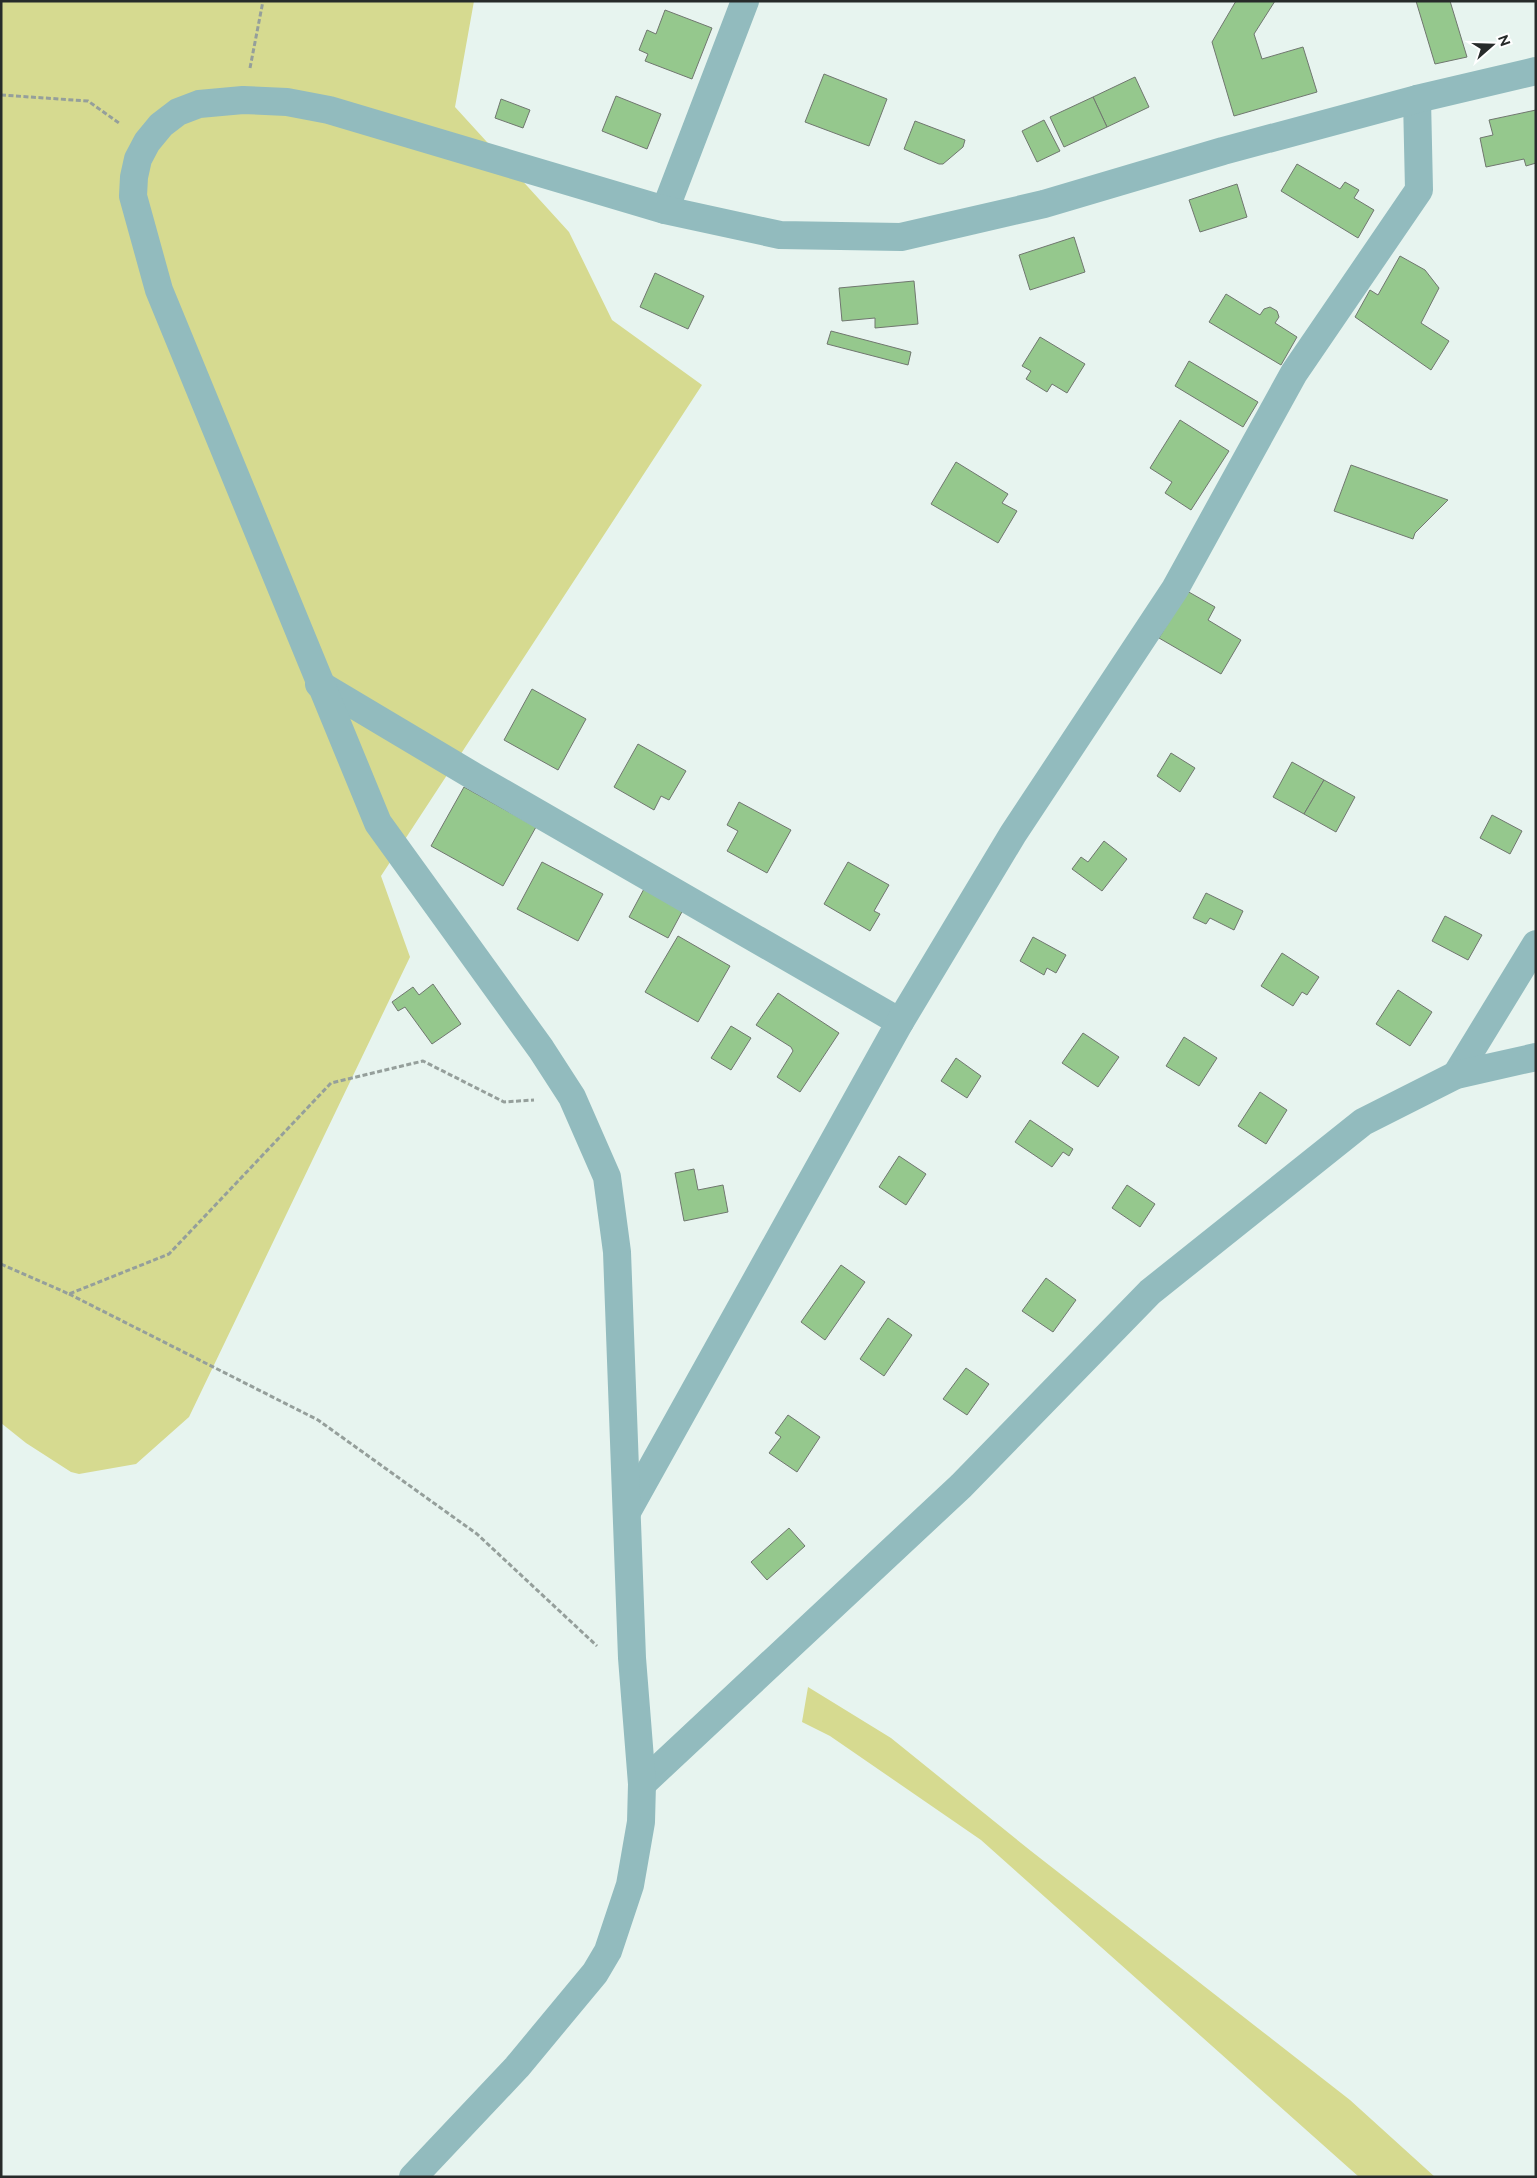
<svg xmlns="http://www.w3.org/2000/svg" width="1537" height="2178" font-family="Raleway,sans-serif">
	<rect width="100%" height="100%" fill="#e7f4ef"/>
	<!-- green -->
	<g fill="#d6da90">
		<path d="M1,1H474L455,107L569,232L612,320L702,385L381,876L410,957L189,1417L136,1464L79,1474L71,1472L26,1443L1,1423Z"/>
		<path d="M808,1687L891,1738L1031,1851L1350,2100L1435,2177H1359L981,1840L830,1736L802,1722Z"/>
	</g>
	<!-- building -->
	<g fill="#95c88d" stroke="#70776f">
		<path d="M1236,1H1275L1254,34L1262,59L1303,47L1317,92L1234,116L1212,42Z"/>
		<path d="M1416,1H1450L1467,57L1435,64Z"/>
		<path d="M665,10L712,28L692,79L645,61L648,54L639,50L647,30L656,34Z"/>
		<path d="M824,74L887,99L869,146L805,122Z"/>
		<path d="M1135,77L1149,107L1107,127L1093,97Z"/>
		<path d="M616,96L661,114L647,149L602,131Z"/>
		<path d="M1093,97L1107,127L1064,147L1050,117Z"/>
		<path d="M501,99L530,110L523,128L495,118Z"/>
		<path d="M1536,110V163L1526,166L1524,159L1486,167L1480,138L1493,135L1489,120Z"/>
		<path d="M1044,120L1060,151L1037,162L1022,131Z"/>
		<path d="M915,121L965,140L963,147L943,164H939L904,149Z"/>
		<path d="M1297,164L1340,189L1345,182L1359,190L1354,198L1374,210L1358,238L1281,191Z"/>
		<path d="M1237,184L1247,217L1200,232L1189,200Z"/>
		<path d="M1074,237L1085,272L1030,290L1019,255Z"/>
		<path d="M1400,256L1425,270L1439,288L1421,323L1449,341L1431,370L1355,317L1370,290L1378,295Z"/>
		<path d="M655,273L704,296L688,329L640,307Z"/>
		<path d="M914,281L918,324L875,328V318L842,321L839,288Z"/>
		<path d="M1226,294L1260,315L1264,309L1270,307L1277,311L1279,317L1275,323L1297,337L1281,365L1209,322Z"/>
		<path d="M831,331L911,352L908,365L827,344Z"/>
		<path d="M1040,337L1085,364L1067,393L1052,384L1047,392L1026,379L1031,371L1022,366Z"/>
		<path d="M1189,361L1258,402L1243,427L1175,386Z"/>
		<path d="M1180,420L1229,451L1191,510L1165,493L1172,482L1150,468Z"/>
		<path d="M956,462L1008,494L1002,503L1017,511L998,543L931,504Z"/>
		<path d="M1351,465L1448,500L1415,533L1413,539L1334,511Z"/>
		<path d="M1187,591L1215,607L1208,620L1241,640L1221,674L1159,638Z"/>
		<path d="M532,689L586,719L558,770L504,740Z"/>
		<path d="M638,744L686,771L669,800L661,796L654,810L614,787Z"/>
		<path d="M1171,753L1195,768L1180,792L1157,776Z"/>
		<path d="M1292,762L1324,780L1304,814L1273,797Z"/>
		<path d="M1324,780L1355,797L1336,832L1304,814Z"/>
		<path d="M464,787L536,827L503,886L431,846Z"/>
		<path d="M739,802L791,830L767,873L727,851L738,831L727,825Z"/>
		<path d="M1492,815L1522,831L1510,854L1480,838Z"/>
		<path d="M1104,841L1127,859L1102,891L1072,869L1081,857L1088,862Z"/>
		<path d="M542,862L603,894L578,941L517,909Z"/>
		<path d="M848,862L889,885L874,911L880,914L870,931L824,904Z"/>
		<path d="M645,887L684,908L668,938L629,917Z"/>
		<path d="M1206,893L1243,911L1234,930L1210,918L1206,924L1193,918Z"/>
		<path d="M1445,916L1482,935L1468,960L1432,941Z"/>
		<path d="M678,936L730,966L698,1022L645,992Z"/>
		<path d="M1033,937L1066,955L1056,973L1047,968L1044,975L1020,961Z"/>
		<path d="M1282,953L1319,977L1307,995L1302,992L1293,1006L1261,986Z"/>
		<path d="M433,984L461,1024L432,1044L405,1007L398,1011L392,1002L413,987L419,995Z"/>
		<path d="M1398,990L1432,1012L1410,1046L1376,1024Z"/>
		<path d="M778,993L839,1033L800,1092L777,1077L793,1051L791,1047L756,1025Z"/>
		<path d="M731,1026L751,1038L731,1070L711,1058Z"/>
		<path d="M1083,1033L1119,1057L1098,1087L1062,1063Z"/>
		<path d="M1184,1037L1217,1058L1199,1086L1166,1066Z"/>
		<path d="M956,1058L981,1076L967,1098L941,1081Z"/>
		<path d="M1260,1092L1287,1110L1266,1144L1238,1126Z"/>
		<path d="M1030,1120L1073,1149L1069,1156L1063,1152L1052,1167L1015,1142Z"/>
		<path d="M899,1156L926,1174L906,1205L879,1187Z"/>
		<path d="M694,1169L698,1190L723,1185L728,1212L684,1221L675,1173Z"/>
		<path d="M1127,1185L1155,1204L1140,1227L1112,1208Z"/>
		<path d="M841,1265L865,1282L825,1340L801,1322Z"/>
		<path d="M1046,1278L1076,1300L1053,1332L1022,1311Z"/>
		<path d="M888,1318L912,1335L884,1376L860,1359Z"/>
		<path d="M966,1368L989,1384L967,1415L943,1399Z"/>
		<path d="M788,1415L820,1437L797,1472L769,1453L781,1437L775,1433Z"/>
		<path d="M789,1528L805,1546L767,1580L751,1562Z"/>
	</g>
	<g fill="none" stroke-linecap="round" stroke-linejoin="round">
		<!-- path -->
		<g stroke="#959f9b" stroke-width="3" stroke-dasharray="5 2.5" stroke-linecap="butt">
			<path d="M250,68L263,1"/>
			<path d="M1,95L88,101L119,123"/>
			<path d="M1,1264L69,1294L169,1254L331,1083L423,1061L504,1102L534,1100"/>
			<path d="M69,1294L318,1420L477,1534L597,1646"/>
		</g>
		<!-- minor -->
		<g stroke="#92bbbe" stroke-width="28">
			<path d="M665,210L745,1"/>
			<path d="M319,684L475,777L900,1022"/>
			<path d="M1456,1075L1536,944"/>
			<path d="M627,1512L900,1022L1013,834L1175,589L1294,373L1419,190L1417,99"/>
			<path d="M642,1784L961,1486L1150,1292L1363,1122L1456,1075L1536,1057"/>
		</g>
		<!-- tertiary -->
		<path stroke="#92bbbe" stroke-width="28" d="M413,2177L517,2067L595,1973L608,1951L630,1885L641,1822L642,1784L632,1658L617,1252L607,1177L572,1097L541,1049L378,823L159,290L133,196L134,177L138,159L147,142L161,125L178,112L199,104L243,100L287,102L329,110L665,210L780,235L901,237L1044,204L1223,151L1417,99L1536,71"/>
	</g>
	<!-- border -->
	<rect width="1537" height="2178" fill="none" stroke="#272b2a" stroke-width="5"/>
	<!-- north arrow -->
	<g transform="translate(1492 45) rotate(70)" stroke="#ffffff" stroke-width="4" paint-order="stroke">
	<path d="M0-4L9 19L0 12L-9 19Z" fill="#272b2a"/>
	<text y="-8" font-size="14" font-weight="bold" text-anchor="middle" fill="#272b2a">N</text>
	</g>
</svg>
